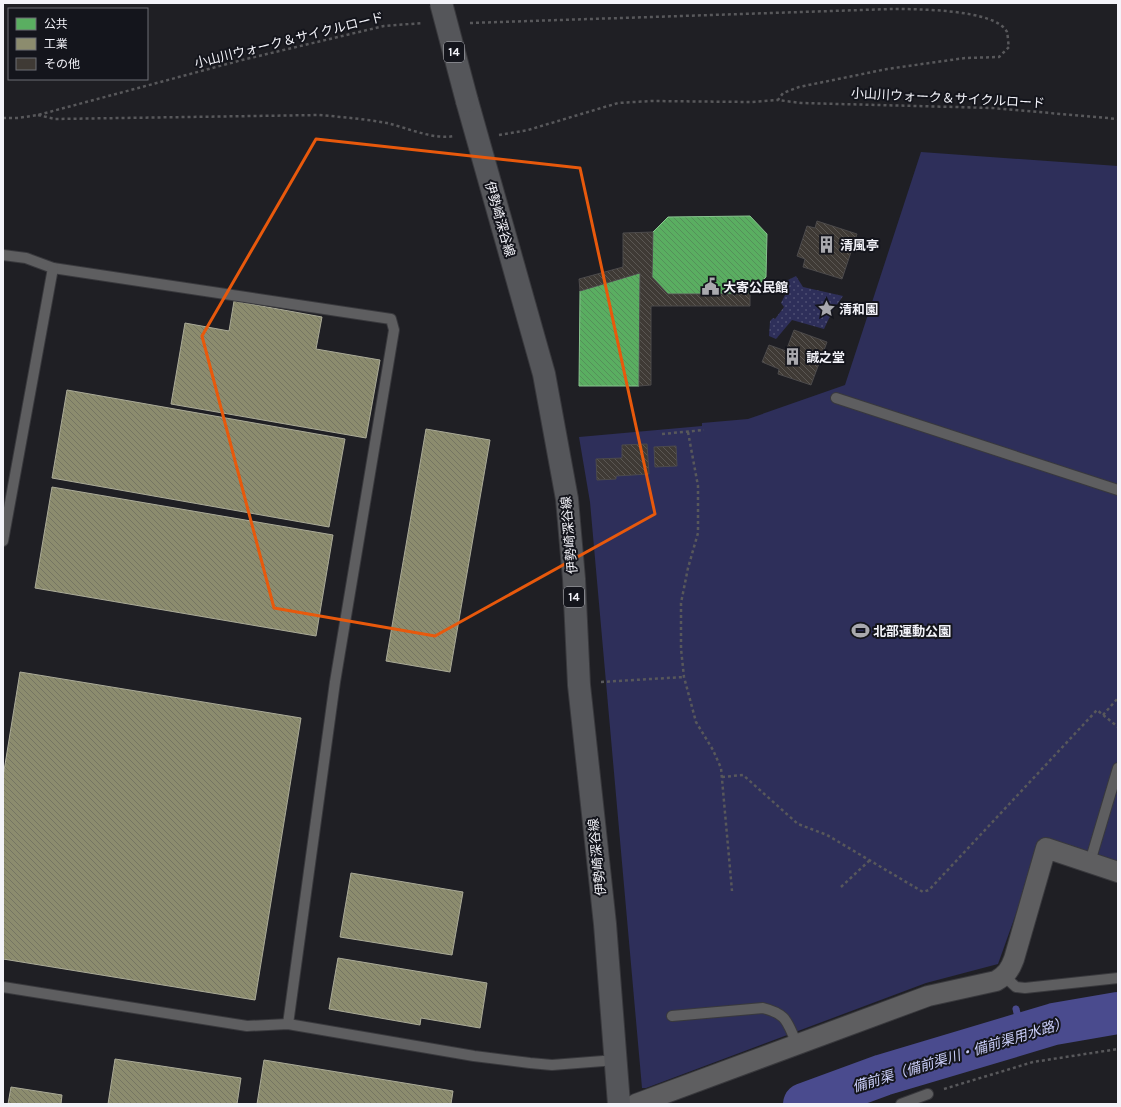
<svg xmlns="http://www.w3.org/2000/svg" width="1121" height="1107" font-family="Karla,'Noto Sans JP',sans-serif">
	<defs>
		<pattern id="grass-dots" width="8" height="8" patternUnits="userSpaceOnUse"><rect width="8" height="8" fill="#2e2f5a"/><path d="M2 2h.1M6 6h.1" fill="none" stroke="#4d4e72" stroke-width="1.8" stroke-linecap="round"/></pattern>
		<pattern id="public-back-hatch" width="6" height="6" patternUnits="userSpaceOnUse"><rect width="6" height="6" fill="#5aae61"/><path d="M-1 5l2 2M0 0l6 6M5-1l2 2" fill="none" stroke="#55905a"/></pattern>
		<pattern id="industry-back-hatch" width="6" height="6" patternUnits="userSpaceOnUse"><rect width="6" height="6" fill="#8c8c6e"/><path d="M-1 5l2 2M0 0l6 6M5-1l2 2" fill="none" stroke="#757562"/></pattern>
		<pattern id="building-back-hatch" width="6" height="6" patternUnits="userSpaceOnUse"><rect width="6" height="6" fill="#3f3a35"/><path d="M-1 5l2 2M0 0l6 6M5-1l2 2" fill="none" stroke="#5b5753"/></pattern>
	</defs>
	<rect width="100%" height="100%" fill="#1f1f24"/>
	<!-- grass -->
	<path fill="url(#grass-dots)" d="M796,276L803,287L843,296L832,312L824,329L792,320L776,339L769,336L770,321L773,318L775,319L784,307L781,303L786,293L782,290L786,281Z"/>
	<!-- pitch -->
	<path fill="#2e2f5a" d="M921,152L1118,166V862L1043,838L998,964L926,983L646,1088H642L590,502L579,437L702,426V423L748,419L845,385Z"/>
	<!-- public -->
	<g fill="url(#public-back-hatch)" stroke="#88c38f">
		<path d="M750,216L767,234L766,277L750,294H668L652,277L653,232L668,217Z"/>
		<path d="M640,273L639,386H579L580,291Z"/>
	</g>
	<!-- industry -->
	<g fill="url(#industry-back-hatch)" stroke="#abab98">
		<path d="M234,301L322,317L316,349L380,360L366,438L171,404L185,323L229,331Z"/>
		<path d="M67,390L345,439L329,527L52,478Z"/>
		<path d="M426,429L490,440L450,672L386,661Z"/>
		<path d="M52,487L333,535L316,636L35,588Z"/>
		<path d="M20,672L301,718L255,1000L3,959V777Z"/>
		<path d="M351,873L463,892L452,955L340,937Z"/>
		<path d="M338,958L487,983L480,1028L421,1018L420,1025L329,1009Z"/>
		<path d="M115,1059L241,1078L237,1104H108Z"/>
		<path d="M264,1060L453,1091L451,1104H257Z"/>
		<path d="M11,1087L62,1095L61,1104H8Z"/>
	</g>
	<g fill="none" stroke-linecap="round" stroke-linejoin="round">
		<!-- stream -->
		<path stroke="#4a4b8e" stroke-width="7" d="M1016,1009L1022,1033"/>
		<!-- river -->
		<path stroke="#4a4b8e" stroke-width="42" d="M804,1104L883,1075L1054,1024L1118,1013"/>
	</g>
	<!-- building -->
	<g fill="url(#building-back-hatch)" stroke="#4c4a4b">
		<path d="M817,221L857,234L842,279L803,267L805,259L797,256L807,226L815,228Z"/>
		<path d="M653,232L652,277L668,294H750V306H651V385L639,386L640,273L580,291L579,279L623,267V233Z"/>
		<path d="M794,330L827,342L811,385L778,374L779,369L762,362L769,345L786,351Z"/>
		<path d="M647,444L649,474L616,476V479L597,480L596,459L622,458V445Z"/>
		<path d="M676,446L677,466L655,467L654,447Z"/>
	</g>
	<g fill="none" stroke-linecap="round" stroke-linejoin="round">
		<defs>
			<g id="lane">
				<path d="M3,255L26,258L53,268L391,319L394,330L335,682L288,1024"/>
				<path d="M836,398L1118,490"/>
				<path d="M3,541L53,268"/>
				<path d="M1090,862L1118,768"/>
				<path d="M1004,976L1016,987L1025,988L1118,978"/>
				<path d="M3,987L247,1026L288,1024L474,1056L530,1063L552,1065L616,1060"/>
				<path d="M672,1016L763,1008C788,1014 787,1023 797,1044"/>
				<path d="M901,1104L928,1094"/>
			</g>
			<path id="street" d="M636,1104L928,996L996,981C1006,975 1010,970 1014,959L1046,848L1118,872"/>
			<path id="primary" d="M467,101L544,374L567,499L574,579L579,685L605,924L619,1104"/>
		</defs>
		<!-- lane casing -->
		<use href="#lane" stroke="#39393d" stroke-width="12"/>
		<!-- street casing -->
		<use href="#street" stroke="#39393d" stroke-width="22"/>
		<!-- primary casing -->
		<use href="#primary" stroke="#39393d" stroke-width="24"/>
		<!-- path -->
		<g stroke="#58585b" stroke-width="2.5" stroke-dasharray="3 3" stroke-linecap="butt">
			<path d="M470,23L892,9C915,9 996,9 1007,32C1008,36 1008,43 1009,47L999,57L965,58L887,69L799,87L783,93L778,100L801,103L993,108L1118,119"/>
			<path d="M38,115L55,119L319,115C342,117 365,119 387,123C408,128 433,140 454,136"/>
			<path d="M3,118H18L38,115L242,60L384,26L423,23"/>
			<path d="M499,135L528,130L618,103L651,101L751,102L778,100"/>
			<path d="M688,432L698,486V533L688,568L681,603V649L684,677L696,722L713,750L721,768L732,891"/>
			<path d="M662,434L704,430"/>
			<path d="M601,682L684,677"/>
			<path d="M1103,715L1118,698"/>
			<path d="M722,777L743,775L798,824L827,835L923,892L929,890L1097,710L1118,727"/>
			<path d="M841,887L870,860"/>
			<path d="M944,1089L1033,1062L1118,1049"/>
		</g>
		<!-- lane -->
		<use href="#lane" stroke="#5e5e60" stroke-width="10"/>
		<!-- street -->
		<use href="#street" stroke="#5e5e60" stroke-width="20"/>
		<!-- primary -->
		<use href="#primary" stroke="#55565a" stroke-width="22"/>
		<defs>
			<path id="primary-bridge" d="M441,3L467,101"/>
		</defs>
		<!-- primary-bridge casing -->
		<use href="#primary-bridge" stroke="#39393d" stroke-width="24" stroke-linecap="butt"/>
		<!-- primary-bridge -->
		<use href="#primary-bridge" stroke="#55565a" stroke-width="22"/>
	</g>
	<!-- marked area -->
	<path fill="none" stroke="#e8590c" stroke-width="3" stroke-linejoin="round" d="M316,139L580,168L655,514L435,636L274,608L202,336Z"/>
	<!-- icons -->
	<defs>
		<symbol id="building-bare" viewBox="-9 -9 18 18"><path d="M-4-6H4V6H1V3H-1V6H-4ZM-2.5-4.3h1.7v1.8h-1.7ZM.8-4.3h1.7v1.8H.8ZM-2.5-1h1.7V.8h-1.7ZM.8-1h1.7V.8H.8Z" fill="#a9a9ae" stroke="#14151c" stroke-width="2.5" paint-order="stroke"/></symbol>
		<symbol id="civic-bare" viewBox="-9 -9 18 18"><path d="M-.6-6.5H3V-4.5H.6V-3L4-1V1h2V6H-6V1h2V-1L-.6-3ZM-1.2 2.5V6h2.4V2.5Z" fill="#a9a9ae" stroke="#14151c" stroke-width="2.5" paint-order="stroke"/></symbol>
		<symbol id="sight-bare" viewBox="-9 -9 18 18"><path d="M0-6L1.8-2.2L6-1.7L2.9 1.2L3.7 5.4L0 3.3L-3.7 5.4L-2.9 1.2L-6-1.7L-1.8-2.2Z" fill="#a9a9ae" stroke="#14151c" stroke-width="2.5" paint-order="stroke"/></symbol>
		<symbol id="stadium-bare" viewBox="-9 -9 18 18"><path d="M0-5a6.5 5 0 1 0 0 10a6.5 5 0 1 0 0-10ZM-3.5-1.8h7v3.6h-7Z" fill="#a9a9ae" stroke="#14151c" stroke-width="2.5" paint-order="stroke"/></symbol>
	</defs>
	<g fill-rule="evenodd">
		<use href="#building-bare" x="814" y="232" width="25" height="25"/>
		<use href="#civic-bare" x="698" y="274" width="25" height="25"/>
		<use href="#sight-bare" x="814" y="296" width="25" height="25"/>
		<use href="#building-bare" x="780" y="344" width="25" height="25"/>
		<use href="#stadium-bare" x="848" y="618" width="25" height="25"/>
	</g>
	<g text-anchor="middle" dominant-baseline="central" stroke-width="4" stroke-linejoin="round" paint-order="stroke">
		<!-- shield labels -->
		<g fill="#14151c" stroke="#b0b0b7" stroke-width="1">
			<rect x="444" y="42" width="20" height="20" rx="3"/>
			<rect x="564" y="587" width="20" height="20" rx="3"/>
		</g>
		<g font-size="12" font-weight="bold" fill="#f3f3f9">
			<text x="454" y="52">14</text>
			<text x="574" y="597">14</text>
		</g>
		<!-- street labels -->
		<g font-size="13" fill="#f3f3f9" stroke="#14151c">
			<text transform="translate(289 40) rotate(-14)">小山川ウォーク＆サイクルロード</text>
			<text transform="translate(948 98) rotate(3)">小山川ウォーク＆サイクルロード</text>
			<text transform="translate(500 219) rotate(74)">伊勢崎深谷線</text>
			<text transform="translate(569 535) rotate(-95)">伊勢崎深谷線</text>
			<text transform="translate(597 857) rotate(-96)">伊勢崎深谷線</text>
		</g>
		<!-- poi labels -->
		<g font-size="13" font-weight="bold" fill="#f3f3f9" stroke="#14151c" text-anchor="start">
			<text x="840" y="245">清風亭</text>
			<text x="723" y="287">大寄公民館</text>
			<text x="839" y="309">清和園</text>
			<text x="806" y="357">誠之堂</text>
			<text x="873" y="631">北部運動公園</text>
		</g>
		<!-- water labels -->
		<g font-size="14" font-style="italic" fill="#cbcffa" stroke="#14151c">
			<text transform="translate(960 1055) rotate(-17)">備前渠（備前渠川・備前渠用水路）</text>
		</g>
	</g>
	<!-- border -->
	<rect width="1121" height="1107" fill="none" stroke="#f3f3f9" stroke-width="8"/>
	<!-- legend -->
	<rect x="8" y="8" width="140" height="72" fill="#14151c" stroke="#6d6e74"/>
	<rect x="16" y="18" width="20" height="12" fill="#5aae61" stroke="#6d6e74"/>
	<text x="44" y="28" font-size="12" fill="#f3f3f9">公共</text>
	<rect x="16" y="38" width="20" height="12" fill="#8c8c6e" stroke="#6d6e74"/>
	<text x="44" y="48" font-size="12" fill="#f3f3f9">工業</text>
	<rect x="16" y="58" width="20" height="12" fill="#3f3a35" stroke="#6d6e74"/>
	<text x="44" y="68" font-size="12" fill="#f3f3f9">その他</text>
</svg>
